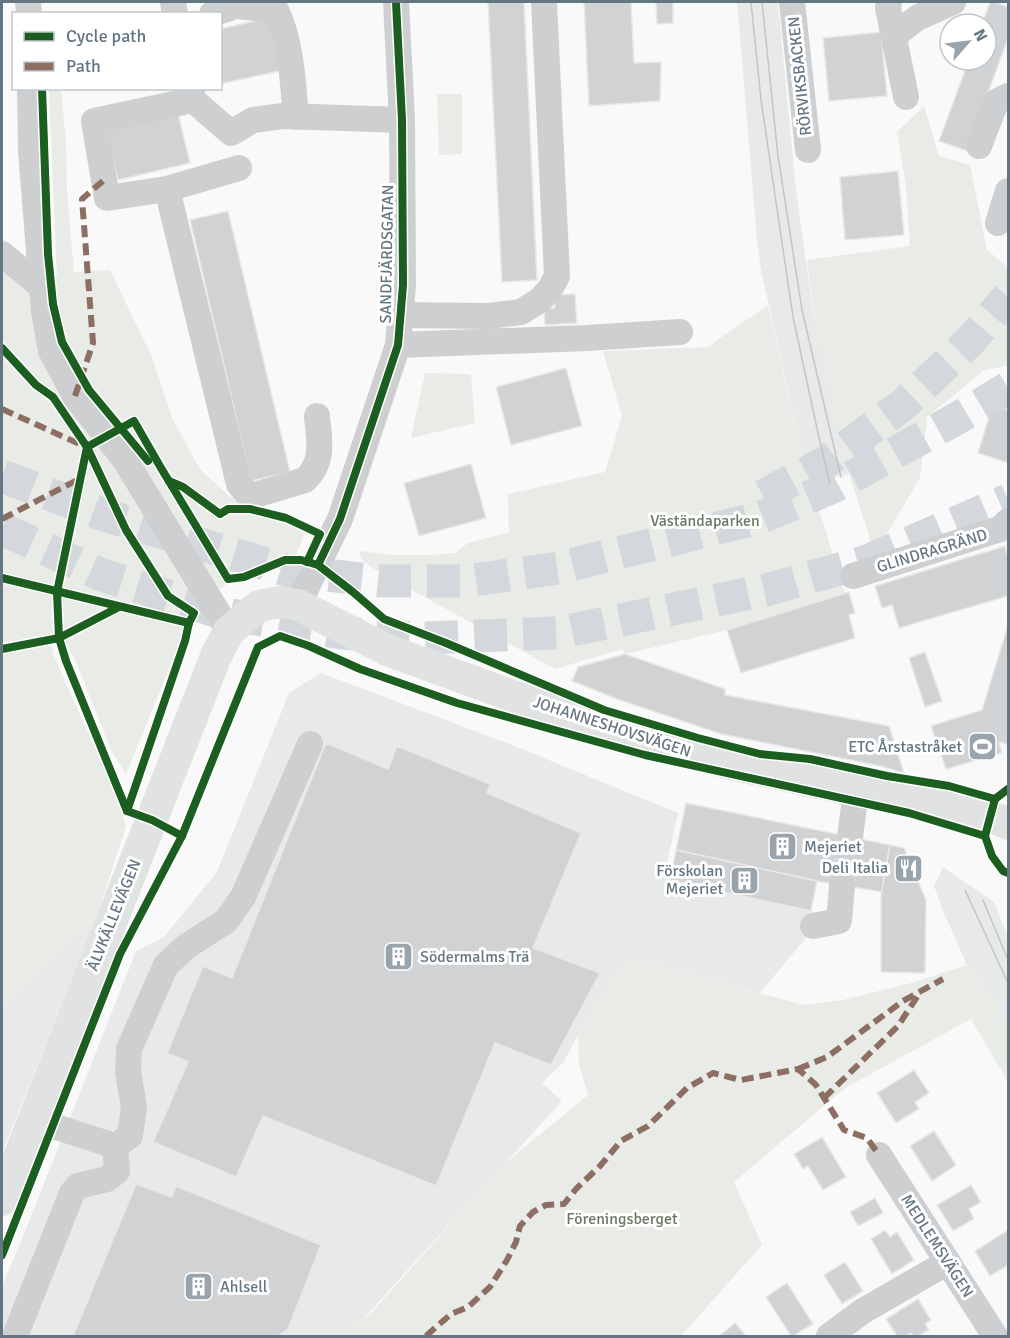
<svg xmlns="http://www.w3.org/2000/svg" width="1010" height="1338" font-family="Signika,sans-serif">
	<rect width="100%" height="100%" fill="#f9f9f9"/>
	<!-- built -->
	<g fill="#e8e9e9">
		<path d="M737,2H778L796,190L814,317L849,474L811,484L802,454L761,270L757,240Z"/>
		<path d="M321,673L517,747L678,813L664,876L670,880L811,911L805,939L760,993L629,958L588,1017L563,1063L542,1083L562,1101L362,1320L341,1336H2V1286L24,1234L136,951L164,937L217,872L289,693Z"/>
		<path d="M943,867L994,902L1008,937V1022L998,1005L967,965L944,913L934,886Z"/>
		<path d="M96,919L2,1153V1006Z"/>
	</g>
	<!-- green -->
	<g fill="#e8ebe6">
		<path d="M49,89H61L66,143L67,190L74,272L110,270L151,355L173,420L200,469L229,496L305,533L289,571L261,566L239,576L215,592L198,607L182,637L126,774L112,752L74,657L66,644L50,632L53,654L117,797L126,826L96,919L2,1006V273L37,280L57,276Z"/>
		<path d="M437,94H462V154L439,155Z"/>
		<path d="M924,106L939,156L970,165L987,250L1008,267V365L983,371L927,417L920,478L874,555L868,532L849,474L816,329L807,260L910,246L906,186L897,132Z"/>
		<path d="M768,306L802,454L845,594L727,630L625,654L623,649L555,669L374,569L361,559L359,551L394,555H430L455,553L468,543L509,532L508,494L605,472L622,416L603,351L709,347L728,332Z"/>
		<path d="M425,373L471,374L475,423L411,438Z"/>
		<path d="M629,958L803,1005L843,1000L915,982L967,965L998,1005L1008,1022V1082L971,1019L845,1088L734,1182L762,1245L681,1336H341L372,1312L504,1164L588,1095L579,1064L578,1036L588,1017Z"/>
	</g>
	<!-- building -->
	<g fill="#d0d2d3" stroke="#e8e8e8" stroke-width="1.5">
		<path d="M488,2H524L537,280L502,282Z"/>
		<path d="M584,2H631L634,63L661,62L660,101L589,106Z"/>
		<path d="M656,2H673V23L657,24Z"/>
		<path d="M990,2H995L1008,7V38L967,151L939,141L969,60H986V24H982Z"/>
		<path d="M272,17L284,70L220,84V29Z"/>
		<path d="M881,32L887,96L829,101L823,38Z"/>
		<path d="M178,113L190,163L118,180L106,130Z"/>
		<path d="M898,171L904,235L845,240L840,177Z"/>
		<path d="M228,211L290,472L251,481L190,220Z"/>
		<path d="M575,294L577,323L545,325L544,309L555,308L554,295Z"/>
		<path d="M566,368L582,426L511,445L496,387Z"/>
		<path d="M993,404L1008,410V463L978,453Z"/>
		<path d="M471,464L486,518L419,536L404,483Z"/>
		<path d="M1005,546L1008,557V596L899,628L892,605L882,608L875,586Z"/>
		<path d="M849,592L855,613L849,615L855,638L741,673L727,630Z"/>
		<path d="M1008,625V744L999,742L1002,753L946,769L931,726L982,710Z"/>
		<path d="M925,652L942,701L925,707L909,658Z"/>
		<path d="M625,654L725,689V695L889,726L904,773L880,766L721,734L617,699L572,681L578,667Z"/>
		<path d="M326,743L388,769L397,746L490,784L487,793L581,833L533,948L600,973L551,1065L495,1043L436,1186L263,1116L236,1177L153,1142L188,1062L167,1053L203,966L232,978Z"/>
		<path d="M686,803L890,845L882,892L817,881L676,850Z"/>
		<path d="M890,845L904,848L926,900L925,973L881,972V896Z"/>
		<path d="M676,850L817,881L811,911L670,880Z"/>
		<path d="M914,1070L929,1093L915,1102L919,1109L896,1123L877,1093Z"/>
		<path d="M934,1131L956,1165L932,1181L910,1146Z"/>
		<path d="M822,1137L846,1177L823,1190L808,1166L803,1169L794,1154Z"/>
		<path d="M136,1184L172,1197L176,1186L321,1245L288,1329L278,1336H73Z"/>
		<path d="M971,1185L981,1202L969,1209L974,1219L953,1231L937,1205Z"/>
		<path d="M875,1198L883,1213L858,1226L850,1212Z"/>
		<path d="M885,1230L890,1237L897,1232L914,1260L892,1274L871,1239Z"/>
		<path d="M1008,1230V1265L990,1276L975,1251Z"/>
		<path d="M845,1262L863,1291L842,1304L824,1275Z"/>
		<path d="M787,1283L813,1324L793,1336H791L766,1297Z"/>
		<path d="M918,1299L931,1320L925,1324L929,1330L918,1336H913L911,1333L905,1336H897L886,1319Z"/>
		<path d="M735,1323L746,1336H719Z"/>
	</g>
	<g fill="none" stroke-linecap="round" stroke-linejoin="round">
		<!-- minor-tunnel -->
		<path stroke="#d4d8dc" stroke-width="26" stroke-dasharray="26 13" stroke-linecap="butt" d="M842,885L850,837"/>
		<!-- highway-tunnel -->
		<g stroke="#d4d8dc" stroke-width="33" stroke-dasharray="33 16" stroke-linecap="butt">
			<path d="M2,476L104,515L289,571L379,581H467L559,568L762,517L835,486L956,419L1008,388"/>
			<path d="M763,496L826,462L904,404L971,340L1008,297"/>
			<path d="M2,529L102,575L225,614L341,633L424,638L557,633L766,590L885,556"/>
			<path d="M865,562L1008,500"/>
		</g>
		<!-- minor -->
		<g stroke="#cecfd0" stroke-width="26">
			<path d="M28,2L29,14"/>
			<path d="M173,2L175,14"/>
			<path d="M792,2L808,150"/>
			<path d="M889,2L888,8L906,97"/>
			<path d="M212,14L236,6L276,10C291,40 293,83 296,117"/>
			<path d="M894,36L917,18L953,2"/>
			<path d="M30,88L31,151L39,251L44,312L51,351L75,396L125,460L229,631"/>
			<path d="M191,88L193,100L231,133L253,120L283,116L402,120"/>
			<path d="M193,100L94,121L107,198L167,189L239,168"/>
			<path d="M979,146L996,102L1008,96"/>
			<path d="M167,189L239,484L247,494L255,495L305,480C325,461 319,440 317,416"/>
			<path d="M998,223L1008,191"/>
			<path d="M2,254L42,287"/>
			<path d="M400,315L488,316L521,312L540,300L550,289L557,276L544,2"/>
			<path d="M398,345L587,338L680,332"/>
			<path d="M853,576L1000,529L1008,521"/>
			<path d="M298,605L340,519L398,345L403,285L402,120L396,2"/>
			<path d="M850,837L856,791"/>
			<path d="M813,926L839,921L842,885"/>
			<path d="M34,1118L53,1126L115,1146L130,1136L134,1107L128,1072L129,1049L166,965L187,946L226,921L243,897L310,744"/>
			<path d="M879,1155L995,1336"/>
			<path d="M15,1336L72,1193L78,1186L107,1179L117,1171L115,1146"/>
			<path d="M829,1336L863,1311L948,1262"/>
		</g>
		<!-- major -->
		<path stroke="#e1e2e2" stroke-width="32" d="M2,1200L216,656L229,631L259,606L280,602L298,605L387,650L554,711L621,732L726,763L856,791L908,797L1000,820L1008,824"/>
		<!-- tram -->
		<g stroke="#c3c5c6" stroke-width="1.5">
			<path d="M751,2L761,100L793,317L818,433L830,484"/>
			<path d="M762,2L778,156L802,310L841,477"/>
			<path d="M965,890L1008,983"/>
			<path d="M983,900L1008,960"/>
		</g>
		<!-- quiet -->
		<g stroke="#8d6e63" stroke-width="6" stroke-dasharray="12 6" stroke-linecap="butt">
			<path d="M75,396L93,343L82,199L104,180"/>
			<path d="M2,409L84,446"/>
			<path d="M2,519L81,478"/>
			<path d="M798,1069L827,1057L903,1001L943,979"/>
			<path d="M824,1098L898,1026L919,994"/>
			<path d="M426,1336L451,1314L468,1307L490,1287L507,1260L516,1242L520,1226L533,1212L546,1205L564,1204L576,1189L600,1166L621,1141L648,1126L687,1088L713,1073L741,1080L798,1069L816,1085L844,1130L867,1138L879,1155"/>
		</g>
		<defs>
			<g id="cycleway">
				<path d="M42,88L48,254L53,304L62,342L89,390L148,461"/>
				<path d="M2,348L36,385L53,397L87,447L126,530L168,596L194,613L189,623L185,641L127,811"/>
				<path d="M169,481L183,487L220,514L228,509H250L286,518L320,534L307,562"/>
				<path d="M318,565L340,519L398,345L403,285L402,120L396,2"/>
				<path d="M2,578L189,623"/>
				<path d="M2,649L59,638L119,607"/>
				<path d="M1008,789L995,799L985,836L992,856L1003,871L1008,873"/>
				<path d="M182,836L152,820L127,811L66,661L59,638L57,592L87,447L134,421L161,468L228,579L244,577L285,560H301L318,565L353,592L384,619L446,643L604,710L698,738L760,754L810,759L887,776L949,786L995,799"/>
				<path d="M2,1255L120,954L182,836L258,647L280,636L309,646L360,669L457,703L645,755L909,813L985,836"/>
			</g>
		</defs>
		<!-- cycleway casing -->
		<use href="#cycleway" stroke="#fff" stroke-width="11"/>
		<!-- cycleway -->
		<use href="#cycleway" stroke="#1b5e20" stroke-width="8"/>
	</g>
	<!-- icons -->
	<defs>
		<symbol id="stadium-square" viewBox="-11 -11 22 22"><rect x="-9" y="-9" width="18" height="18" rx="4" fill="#99a4ac" stroke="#fff"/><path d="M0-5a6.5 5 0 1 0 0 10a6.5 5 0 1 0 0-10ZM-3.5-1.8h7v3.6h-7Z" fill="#fff"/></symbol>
		<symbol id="building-square" viewBox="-11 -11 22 22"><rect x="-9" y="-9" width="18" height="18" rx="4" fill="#99a4ac" stroke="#fff"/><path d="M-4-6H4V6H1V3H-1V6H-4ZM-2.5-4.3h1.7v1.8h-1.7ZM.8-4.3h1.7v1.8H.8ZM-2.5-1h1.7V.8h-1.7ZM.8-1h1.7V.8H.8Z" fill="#fff"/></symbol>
		<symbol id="restaurant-square" viewBox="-11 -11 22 22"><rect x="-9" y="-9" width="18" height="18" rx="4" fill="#99a4ac" stroke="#fff"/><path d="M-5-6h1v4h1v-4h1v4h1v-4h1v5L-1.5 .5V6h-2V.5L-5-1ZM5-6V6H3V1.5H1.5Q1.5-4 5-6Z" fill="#fff"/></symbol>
	</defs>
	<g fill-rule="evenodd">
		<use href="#stadium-square" x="966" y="730" width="33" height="33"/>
		<use href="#building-square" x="766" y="830" width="33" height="33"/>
		<use href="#restaurant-square" x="892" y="852" width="33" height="33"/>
		<use href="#building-square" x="728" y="864" width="33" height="33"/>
		<use href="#building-square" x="382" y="940" width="33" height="33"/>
		<use href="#building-square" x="182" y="1270" width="33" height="33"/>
	</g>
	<g text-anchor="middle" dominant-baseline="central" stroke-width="6" stroke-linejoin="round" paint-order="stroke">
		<!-- street labels -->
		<g font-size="16" fill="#657683" stroke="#fff">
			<text transform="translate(800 76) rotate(-96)">RÖRVIKSBACKEN</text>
			<text transform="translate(387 254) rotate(-89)">SANDFJÄRDSGATAN</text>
			<text transform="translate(932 551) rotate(-17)">GLINDRAGRÄND</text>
			<text transform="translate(612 727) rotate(18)">JOHANNESHOVSVÄGEN</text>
			<text transform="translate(114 915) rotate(-68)">ÄLVKÄLLEVÄGEN</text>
			<text transform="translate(937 1246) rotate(57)">MEDLEMSVÄGEN</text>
		</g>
		<!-- park labels -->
		<g font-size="16" fill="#687a64" stroke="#fff">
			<text x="705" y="521">Väständaparken</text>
			<text x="622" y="1219">Föreningsberget</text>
		</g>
		<!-- poi labels -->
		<g font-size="16" fill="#657683" stroke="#fff" text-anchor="end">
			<text x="962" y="747">ETC Årstastråket</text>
			<text x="804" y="847" text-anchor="start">Mejeriet</text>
			<text x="888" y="868">Deli Italia</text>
			<text x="723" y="871">Förskolan<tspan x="723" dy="18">Mejeriet</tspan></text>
			<text x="420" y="957" text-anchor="start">Södermalms Trä</text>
			<text x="220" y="1287" text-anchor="start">Ahlsell</text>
		</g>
	</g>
	<!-- border -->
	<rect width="1010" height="1338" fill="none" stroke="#657683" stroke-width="6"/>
	<!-- legend -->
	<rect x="12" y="12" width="210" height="78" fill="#ffffff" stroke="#c1c8cd" stroke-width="1.5"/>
	<rect x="24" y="32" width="30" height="9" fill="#1b5e20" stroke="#c1c8cd" stroke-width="1.5"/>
	<text x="66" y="42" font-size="18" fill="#657683">Cycle path</text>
	<rect x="24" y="62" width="30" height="9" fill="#8d6e63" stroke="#c1c8cd" stroke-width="1.5"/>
	<text x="66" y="72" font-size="18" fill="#657683">Path</text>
	<!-- north arrow -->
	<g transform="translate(968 42) rotate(62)"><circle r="28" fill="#ffffff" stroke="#c1c8cd" stroke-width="1.5"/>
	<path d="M0-4.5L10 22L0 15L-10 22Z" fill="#99a4ac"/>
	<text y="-9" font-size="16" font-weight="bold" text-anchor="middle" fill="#657683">N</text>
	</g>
</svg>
